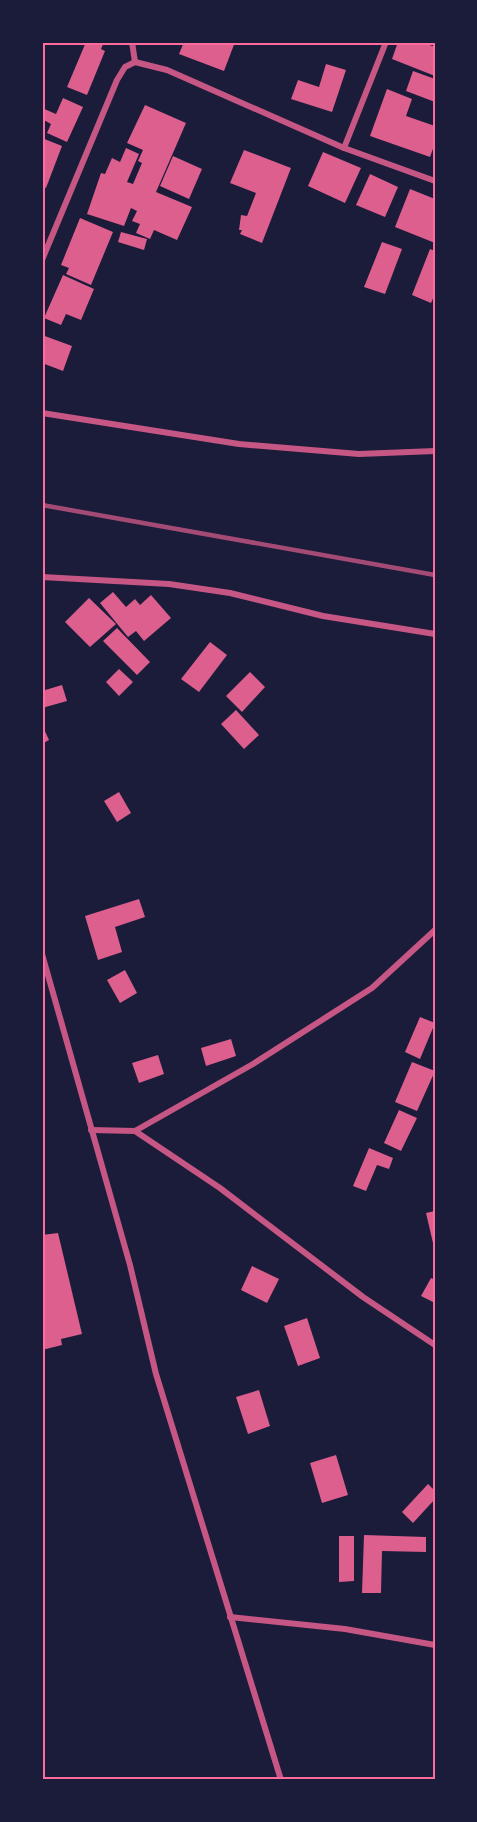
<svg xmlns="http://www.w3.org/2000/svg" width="477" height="1822" font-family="Lato,sans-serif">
	<rect width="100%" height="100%" fill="#1b1b3a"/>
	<!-- building -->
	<g fill="#dd5f8e">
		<path d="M86,42H104L101,49L105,51L87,95L67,87Z"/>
		<path d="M184,42H235L224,71L179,54Z"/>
		<path d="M398,42H422L435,47V76L392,59Z"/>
		<path d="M326,64L346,70L332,112L291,99L298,80L319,87Z"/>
		<path d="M413,71L435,79V102L406,91Z"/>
		<path d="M387,89L412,99L406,116L435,126V143L430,157L370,136Z"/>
		<path d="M63,98L83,107L67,142L47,133L51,124L42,119V108L56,114Z"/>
		<path d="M145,105L186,123L156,192L192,207L177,240L154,230L150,239L136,233L140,224L132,221L137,211L131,208L124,226L87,214L101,173L105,174L112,158L120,162L126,148L139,154L127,182L133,184L142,163L138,161L143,150L127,143Z"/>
		<path d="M42,138L62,146L46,188L42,186Z"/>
		<path d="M244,150L291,168L262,243L240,234L242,230H239L241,215L247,216L256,193L230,183Z"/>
		<path d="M323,152L361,168L345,203L308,186Z"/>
		<path d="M173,156L202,169L189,199L160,186Z"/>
		<path d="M370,174L398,187L385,217L356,205Z"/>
		<path d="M410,189L435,199V243L395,227Z"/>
		<path d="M80,218L113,232L91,285L66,274L69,268L61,265Z"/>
		<path d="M121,232L147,239L144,250L118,242Z"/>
		<path d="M382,242L402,249L385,294L364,287Z"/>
		<path d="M430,249L435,251V294L431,303L412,295Z"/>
		<path d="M63,275L94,289L81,320L66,314L61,325L44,318Z"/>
		<path d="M42,335L72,346L63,371L42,363Z"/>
		<path d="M113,592L126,607L135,599L140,605L151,595L171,618L144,641L136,631L128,637L100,603Z"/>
		<path d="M89,598L116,624L90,647L65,622Z"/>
		<path d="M117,628L150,662L137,675L103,641Z"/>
		<path d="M210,642L227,655L199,692L181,679Z"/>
		<path d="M119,669L133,682L119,696L106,682Z"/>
		<path d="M250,672L265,687L242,712L226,696Z"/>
		<path d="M62,685L67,701L42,708V691Z"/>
		<path d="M236,710L259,735L244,749L221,724Z"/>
		<path d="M42,725L49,740L42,744Z"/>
		<path d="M119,792L131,813L117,822L104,801Z"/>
		<path d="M139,899L145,917L115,927L122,952L98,960L85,916Z"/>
		<path d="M125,970L137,993L120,1003L107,980Z"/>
		<path d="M420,1017L435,1023L420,1059L405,1052Z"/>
		<path d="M231,1039L236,1056L206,1066L201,1048Z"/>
		<path d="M158,1055L164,1074L139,1083L132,1063Z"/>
		<path d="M412,1062L435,1071L417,1111L395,1102Z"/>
		<path d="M399,1110L417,1118L401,1151L384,1143Z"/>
		<path d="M369,1148L393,1158L389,1169L377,1165L366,1191L353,1186Z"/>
		<path d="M435,1211V1243H433L426,1213Z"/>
		<path d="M58,1233L82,1334L61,1339L62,1345L42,1350V1235Z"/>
		<path d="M252,1266L279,1279L267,1303L241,1290Z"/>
		<path d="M431,1278L435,1280V1303L421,1296Z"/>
		<path d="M307,1318L320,1358L298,1366L284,1326Z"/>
		<path d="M259,1390L270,1426L248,1434L236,1397Z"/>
		<path d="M336,1455L348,1495L322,1503L310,1463Z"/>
		<path d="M428,1484L435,1491V1499L413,1523L402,1512Z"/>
		<path d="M364,1535L426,1537V1552L382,1551L381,1593H362Z"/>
		<path d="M339,1536H354V1581L339,1582Z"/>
	</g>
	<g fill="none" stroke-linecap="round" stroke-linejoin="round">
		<!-- minor -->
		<g stroke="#c65784" stroke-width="6">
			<path d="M132,42L135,62"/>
			<path d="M344,148L386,42"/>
			<path d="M42,260L117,80L125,67L135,62L167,70L344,148L435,181"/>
			<path d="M42,413L239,444L359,454L435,451"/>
			<path d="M42,577L169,584L230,593L323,616L435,634"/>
			<path d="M42,954L130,1265L156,1374L281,1780"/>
			<path d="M91,1130L135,1131L253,1064L372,988L435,930"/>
			<path d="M135,1131L220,1188L363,1297L435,1345"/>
			<path d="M230,1617L345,1629L435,1645"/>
		</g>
		<!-- rail -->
		<path stroke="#a44b75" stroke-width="4.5" d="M42,505L435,575"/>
	</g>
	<!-- border -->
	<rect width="477" height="1822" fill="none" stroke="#1b1b3a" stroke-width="87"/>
	<rect x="44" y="44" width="390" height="1734" fill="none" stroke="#ff6b9d" stroke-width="2"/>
</svg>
